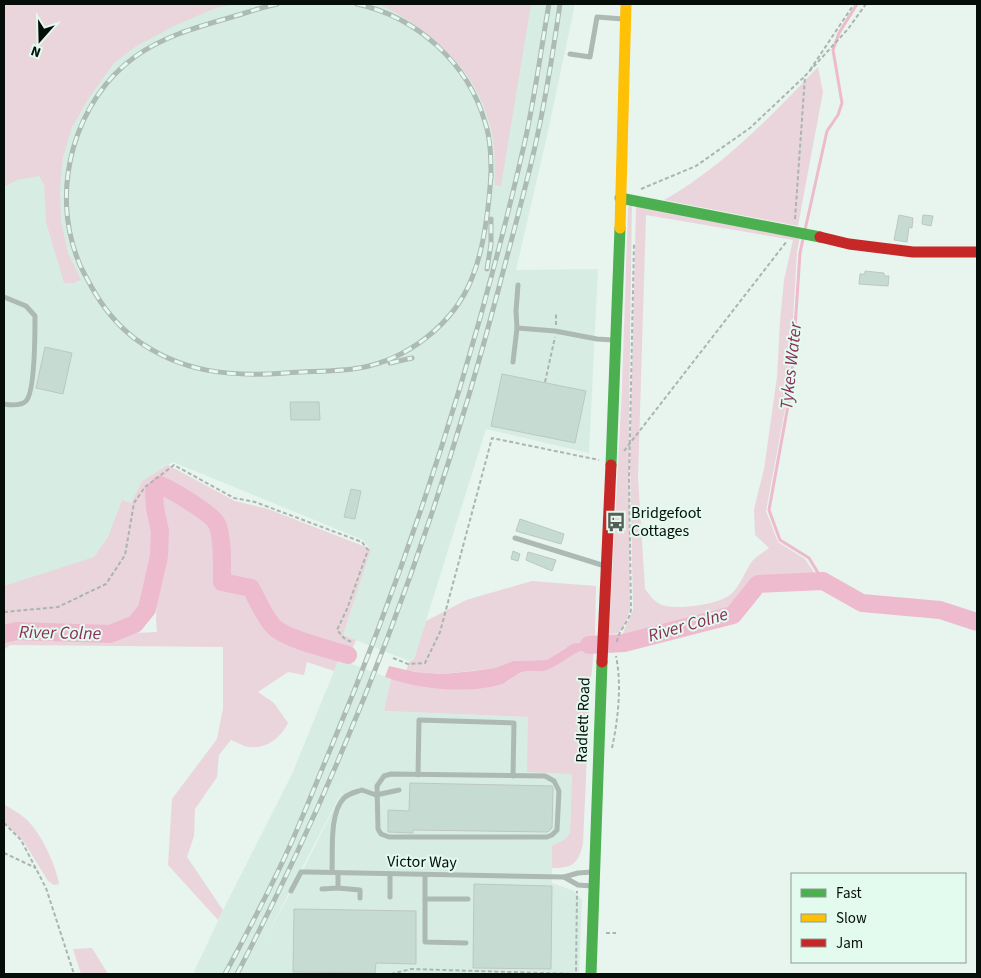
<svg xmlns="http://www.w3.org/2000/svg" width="981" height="978" font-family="'Source Sans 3',sans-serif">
	<rect width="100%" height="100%" fill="#e8f5ef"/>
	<!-- built -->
	<g fill="#d7ede3" fill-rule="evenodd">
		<path d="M9,4H575L547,136L516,270L598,269L589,453L486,429L414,659L409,661L343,635L370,549L363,540L173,462L142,481L97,575L4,601V6Z"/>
		<path d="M339,659L391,679L384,711L528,717L572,774L570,833L565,839L552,846V883L574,891L582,900L579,974H193L223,910L292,774ZM350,776L304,868L264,941Z"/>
	</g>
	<!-- green -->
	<g fill="#ead5dc" fill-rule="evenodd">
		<path d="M4,4H237L216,8L176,25L135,47L114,63L89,98L72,127L63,157L60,189L61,221L68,253L81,280L74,283H64L46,222L44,184L39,176L17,180L4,187Z"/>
		<path d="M379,4H531L501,186L495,185C495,170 495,154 493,139C482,74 435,32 379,4Z"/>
		<path d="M818,67L823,92L798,226L664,200C723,167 771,116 818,67Z"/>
		<path d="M632,202L629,417L630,609L626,622L619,633L609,634L622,389L628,208Z"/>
		<path d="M636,205L800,236L797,252L789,388L766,511L778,542L805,559L818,578L756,581L730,614L622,640V635L633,610L630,459ZM646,215L793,240L784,280L780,321L777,377L764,469L754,509L755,535L769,548C763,553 754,557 751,563C744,573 740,587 730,595C717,605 676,610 662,605C654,602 650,595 645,589L638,478Z"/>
		<path d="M168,465L235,501L268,509L371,549L343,635L356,640L347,662L339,659L334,671L307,662L304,675L288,672L258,692L274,703L288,723C281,737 267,749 250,747C244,747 237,742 231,740L219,755L217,777L195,809L194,836L187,857L223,910L218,920L168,865L172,799L217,739L223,708V647L10,645L4,650V636L19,633L112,637L133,633L157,632C153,602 164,574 167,544C168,537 162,529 161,522C159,513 160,504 161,495L168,492L188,505L212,524L217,522C200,505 181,492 159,483L151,491L153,512L157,532L156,557L144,608L133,622L110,632L15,628L4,631V586L94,557L108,537L122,500L131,503L142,481Z"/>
		<path d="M532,581L596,586L595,640L583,641L565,648L547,660L513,661L495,668L443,674L406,671L409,662L414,659L426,621L466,600Z"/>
		<path d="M587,650H594L590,689L583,844C578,864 573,868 552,868V846L565,839L570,833L572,774L527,772L528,717L384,711L391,679L435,688L461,689L486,687L507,682L515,675L523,672L538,671L556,666L570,655Z"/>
		<path d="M4,804C11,809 21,814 27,820C41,833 56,865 59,884L54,885L48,881L24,842L4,822Z"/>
		<path d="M92,948L108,974H81L73,949Z"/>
	</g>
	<!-- water -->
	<path fill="#eebacd" d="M595,640L594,650C572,649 567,662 549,669C540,673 531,670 522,672C513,675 508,683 499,685C466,694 417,689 385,677L389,666L415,672L443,674L473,671L495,668L513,661L547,660L572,644Z"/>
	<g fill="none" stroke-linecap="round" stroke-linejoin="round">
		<!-- stream -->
		<g stroke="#eebacd" stroke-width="3">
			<path d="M805,230L827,131L838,115L842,103L833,50L839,33L857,4"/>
			<path d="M803,239L800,253L791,389L769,510L780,540L809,558L823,581"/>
		</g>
		<!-- river -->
		<g stroke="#eebacd" stroke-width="18">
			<path d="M4,634L17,631L110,634L135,624L147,609L159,556L160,531L155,508L154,492L160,485C172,490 211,513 217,524C223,537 222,568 222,582L251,588C257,600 266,620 275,628C289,640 329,649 348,655"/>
			<path d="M589,645L624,643L733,615L758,584L823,581L862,603L940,610L977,622"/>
		</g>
	</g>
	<!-- building -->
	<g fill="#c6dcd2" stroke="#bdc7c2">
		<path d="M899,215L913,218L912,228L909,227L907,242L894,240Z"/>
		<path d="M923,215L933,216L931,226L922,224Z"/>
		<path d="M865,271L884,273V276H889L888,286L859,284L860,274H865Z"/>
		<path d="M45,347L72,353L63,394L36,388Z"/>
		<path d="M502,374L586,391L575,443L491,426Z"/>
		<path d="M290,402H319L320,420H291Z"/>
		<path d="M351,489L361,491L355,519L344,517Z"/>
		<path d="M520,519L564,534L561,544L516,531Z"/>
		<path d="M513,551L520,554L518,561L511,559Z"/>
		<path d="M528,552L556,560L552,571L526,560Z"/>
		<path d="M410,783L552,786L553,789L552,828L548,832L413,830V833L388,832V810L409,811Z"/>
		<path d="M474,884L552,886L551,969L473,968Z"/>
		<path d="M294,909L416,911V964L376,963L375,973L293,972Z"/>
	</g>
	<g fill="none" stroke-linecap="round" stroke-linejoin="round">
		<!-- path -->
		<g stroke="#aab5af" stroke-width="2" stroke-dasharray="4 2.5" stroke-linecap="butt">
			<path d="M810,70L854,4"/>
			<path d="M641,189L696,166L750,128L804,77"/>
			<path d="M795,219L805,76L848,29L866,4"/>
			<path d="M556,325V312"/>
			<path d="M545,382L555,337"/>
			<path d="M624,451L787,241"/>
			<path d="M4,612L58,607L106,584L125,555L134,503L145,487L174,465L234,498L255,502L362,542L368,550L347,609L337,630L344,638L353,643"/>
			<path d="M617,642C618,630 630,622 631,609L629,479L634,243"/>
			<path d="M393,658L408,664L425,663L440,632L492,438L599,460"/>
			<path d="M612,748C618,720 622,685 616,656"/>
			<path d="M4,823L21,840L46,888L74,974"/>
			<path d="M4,853L36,868"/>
			<path d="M606,933H616"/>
			<path d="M251,974H258"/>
			<path d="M391,974L411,969L576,974L577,891"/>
		</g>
		<!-- lane -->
		<g stroke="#adbab4" stroke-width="5">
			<path d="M570,54L590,57L597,17L623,19"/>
			<path d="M4,297L26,306L35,316C35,331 35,392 26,401C21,406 10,405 4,404"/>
			<path d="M517,328L516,311L518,285"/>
			<path d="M513,362L517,328L555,331L597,339L613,340"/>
			<path d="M515,538L605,566"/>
			<path d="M391,774L545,776L554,781L559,791L557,830L552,835L547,837H389L381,834L378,829L377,786L384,776Z"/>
			<path d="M418,775L419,720L514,723L513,776"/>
			<path d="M332,872C333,852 329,813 344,798C349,793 356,792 362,790L376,795L399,790"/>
			<path d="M592,872L578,873L564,877L578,885L592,886"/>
			<path d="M390,874V897"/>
			<path d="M425,875V942L466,943"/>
			<path d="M338,888L360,890V898"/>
			<path d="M322,889L338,888V873"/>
			<path d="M291,891L301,872H308L564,877"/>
			<path d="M425,899H468"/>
		</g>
		<!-- fast -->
		<g stroke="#4caf50" stroke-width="11">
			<path d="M620,198L820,237"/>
			<path d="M611,465L620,228"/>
			<path d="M591,974L602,662"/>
		</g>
		<!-- slow -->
		<path stroke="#ffc107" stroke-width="11" d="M620,228L626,4"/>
		<!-- jam -->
		<g stroke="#c62828" stroke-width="11">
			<path d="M820,237L849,244L913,252H977"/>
			<path d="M602,662L611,465"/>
		</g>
		<defs>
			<g id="rail">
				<path d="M277,4C259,8 243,14 225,19C194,28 163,37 136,56C74,100 50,190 78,260C81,269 87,278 91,286C102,306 116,324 134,338C181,373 230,377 286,373C310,371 336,372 359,368C407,360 454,324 472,278C484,249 489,205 491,174"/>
				<path d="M357,4C417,17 468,63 485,122C491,140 491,160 491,179"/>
				<path d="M487,269L491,244V219"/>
				<path d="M390,363L412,358"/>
				<path d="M225,974C247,933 269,892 288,850C303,817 316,783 330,750C413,552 477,351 525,141C535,96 541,49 549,4"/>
				<path d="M237,974C350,758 436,527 498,291C510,245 523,198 534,151C545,103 553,53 560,4"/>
			</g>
		</defs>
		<!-- rail casing -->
		<use href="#rail" stroke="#aebab4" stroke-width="5"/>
		<!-- rail -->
		<use href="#rail" stroke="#e3faef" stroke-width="3" stroke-dasharray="9" stroke-linecap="butt"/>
	</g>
	<!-- icons -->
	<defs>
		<symbol id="bus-bare" viewBox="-9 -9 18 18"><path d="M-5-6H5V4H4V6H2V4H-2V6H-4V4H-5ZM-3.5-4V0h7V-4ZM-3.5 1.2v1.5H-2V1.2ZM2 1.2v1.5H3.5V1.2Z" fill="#555f5a" stroke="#e3faef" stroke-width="2.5" paint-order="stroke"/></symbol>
	</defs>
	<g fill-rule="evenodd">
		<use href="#bus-bare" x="602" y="508" width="28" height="28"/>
	</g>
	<g text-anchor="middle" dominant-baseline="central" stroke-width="4" stroke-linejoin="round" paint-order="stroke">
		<!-- poi labels -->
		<g font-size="16" fill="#060e0a" stroke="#e3faef" text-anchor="start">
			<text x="631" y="513">Bridgefoot<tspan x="631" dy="18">Cottages</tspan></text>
		</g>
		<!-- street labels -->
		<g font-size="16" fill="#060e0a" stroke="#e3faef">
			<text transform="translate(583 720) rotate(-88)">Radlett Road</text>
			<text transform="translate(422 862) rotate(1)">Victor Way</text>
		</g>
		<!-- water labels -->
		<g font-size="18" font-style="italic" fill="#892d57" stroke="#e3faef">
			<text transform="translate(791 366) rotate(-84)">Tykes Water</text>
			<text transform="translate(688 625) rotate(-16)">River Colne</text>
			<text transform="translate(60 633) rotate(1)">River Colne</text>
		</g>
	</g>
	<!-- border -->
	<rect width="981" height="978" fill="none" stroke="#060e0a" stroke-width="10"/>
	<!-- legend -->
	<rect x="791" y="873" width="175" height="90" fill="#e3faef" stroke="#8b9c93"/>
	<rect x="801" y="889" width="25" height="8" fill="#4caf50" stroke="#8b9c93"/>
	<text x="836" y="898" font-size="15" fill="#060e0a">Fast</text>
	<rect x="801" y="914" width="25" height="8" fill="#ffc107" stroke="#8b9c93"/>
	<text x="836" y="923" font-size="15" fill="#060e0a">Slow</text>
	<rect x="801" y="939" width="25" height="8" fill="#c62828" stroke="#8b9c93"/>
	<text x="836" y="948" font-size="15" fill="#060e0a">Jam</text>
	<!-- north arrow -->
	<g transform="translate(40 40) rotate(200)" stroke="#e3faef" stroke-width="4" paint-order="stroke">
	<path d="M0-4L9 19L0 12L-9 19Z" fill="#060e0a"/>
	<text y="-8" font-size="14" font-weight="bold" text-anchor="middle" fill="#060e0a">N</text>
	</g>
</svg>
